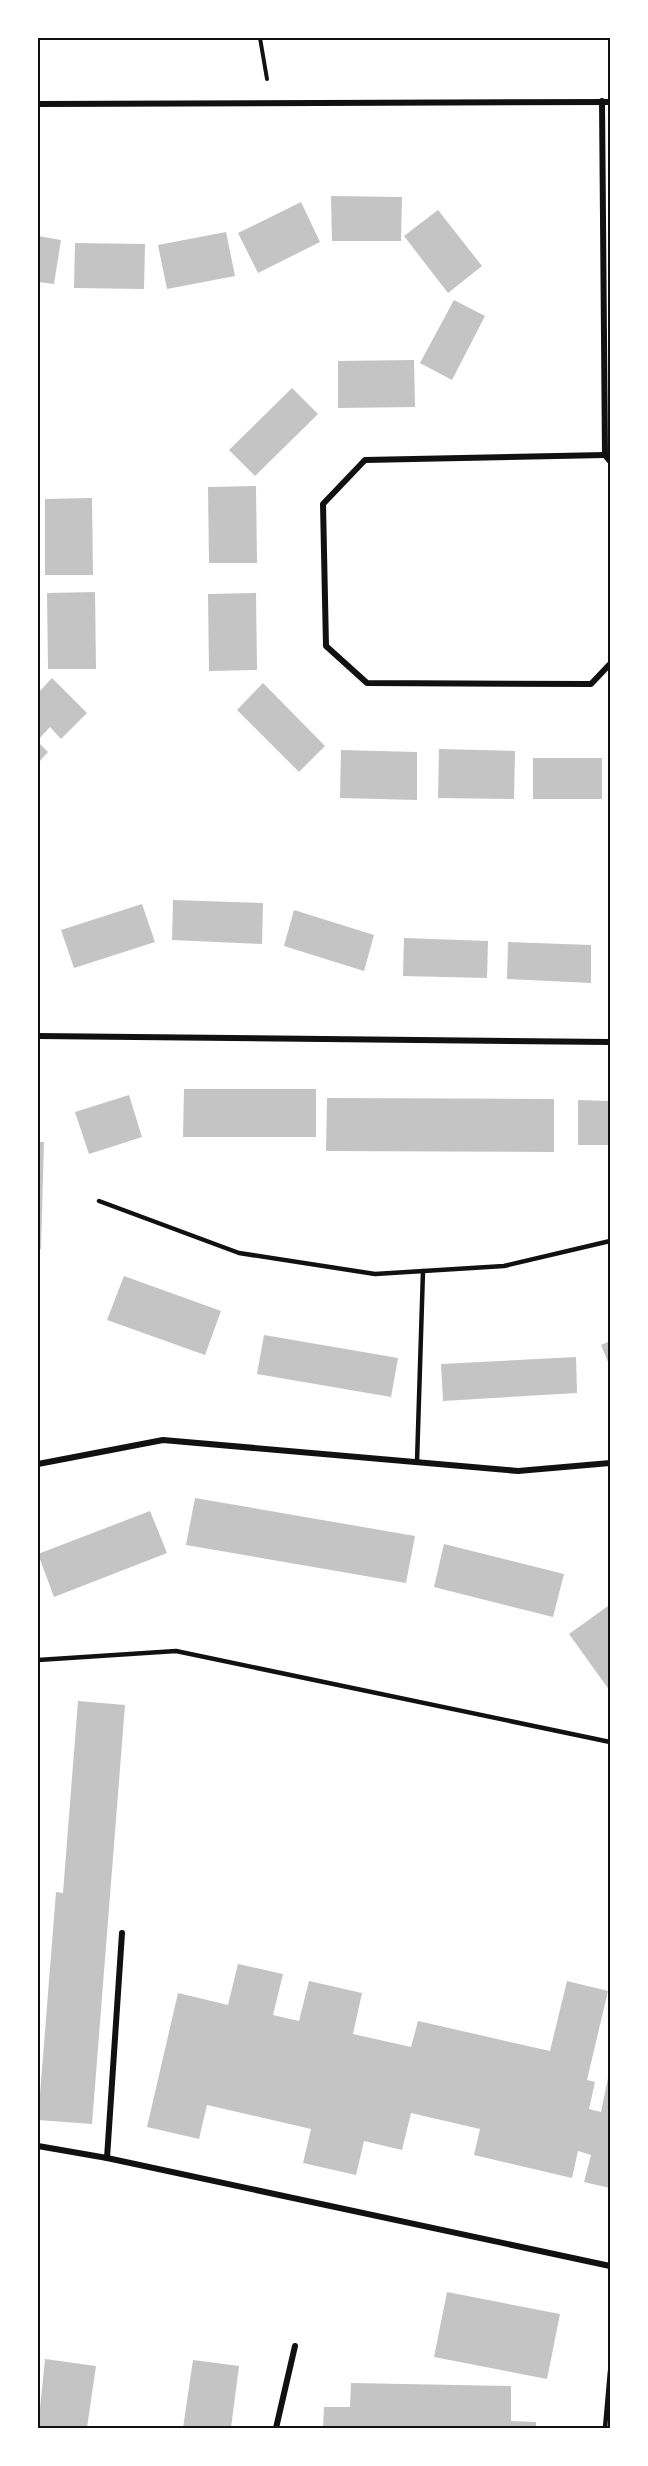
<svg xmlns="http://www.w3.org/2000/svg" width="648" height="2466" font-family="Rubik,sans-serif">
	<rect width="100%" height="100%" fill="#fff"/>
	<!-- building -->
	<g fill="#c4c4c4">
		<path d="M331,196L402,197L401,241H332Z"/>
		<path d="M301,202L320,242L258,273L238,233Z"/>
		<path d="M438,210L482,266L448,293L404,236Z"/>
		<path d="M226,232L235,276L167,289L158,245Z"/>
		<path d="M38,236L61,240L54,284L38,282Z"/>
		<path d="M75,243L145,244L144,289L74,288Z"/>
		<path d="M454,300L485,316L452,380L420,363Z"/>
		<path d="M414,360L415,407L338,408V361Z"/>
		<path d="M292,388L318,414L255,476L229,450Z"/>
		<path d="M256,486L257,563H209L208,487Z"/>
		<path d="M92,498L93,575H45V499Z"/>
		<path d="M95,592L96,669H48L47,593Z"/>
		<path d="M256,593L257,670L209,671L208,594Z"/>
		<path d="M52,678L87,713L61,739L50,727L38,740V693Z"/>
		<path d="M263,683L325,746L299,772L237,710Z"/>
		<path d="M38,742L48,752L38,763Z"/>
		<path d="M439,749L515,751L514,799L438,798Z"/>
		<path d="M341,750L417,752V800L340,798Z"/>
		<rect x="533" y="758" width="69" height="41"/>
		<path d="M173,900L263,903L262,944L172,940Z"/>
		<path d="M142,904L155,942L74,968L61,930Z"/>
		<path d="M294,910L374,935L364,971L284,946Z"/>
		<path d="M38,929H40L39,947H38Z"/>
		<path d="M404,938L488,941L487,978L403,976Z"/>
		<path d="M508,942L591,945V983L507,979Z"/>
		<path d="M184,1089H316V1137H183Z"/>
		<path d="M129,1095L142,1137L89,1154L75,1112Z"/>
		<path d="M327,1098L554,1099V1152L326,1151Z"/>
		<path d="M578,1100L610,1101V1145H578Z"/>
		<path d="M38,1142H44L41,1249H38Z"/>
		<path d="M124,1276L221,1311L205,1355L107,1320Z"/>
		<path d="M264,1335L398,1358L391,1397L257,1374Z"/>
		<path d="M610,1341V1367L601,1345Z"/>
		<path d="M576,1357L577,1393L443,1401L441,1364Z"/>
		<path d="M195,1498L415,1536L406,1583L186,1545Z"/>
		<path d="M150,1511L167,1553L54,1597L38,1554Z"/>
		<path d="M444,1544L564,1574L553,1617L434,1587Z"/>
		<path d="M608,1606L610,1609V1691L569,1634Z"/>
		<path d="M78,1701L125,1705L92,2124L38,2120L56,1892L63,1893Z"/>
		<path d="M238,1964L283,1974L273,2015L299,2021L309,1981L362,1993L353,2034L411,2047L418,2021L550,2051L567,1981L608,1991L587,2080L595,2082L589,2109L601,2112L608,2078H610V2188L584,2182L591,2155L578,2151L572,2178L474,2155L480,2129L411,2113L402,2150L364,2141L356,2175L303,2163L311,2129L207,2105L199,2139L147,2127L178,1993L228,2005Z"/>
		<path d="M447,2292L560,2314L547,2379L434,2357Z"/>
		<path d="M45,2359L96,2366L87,2428H38Z"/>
		<path d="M193,2360L239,2366L231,2428H183Z"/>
		<path d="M351,2383L511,2386V2421L536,2422V2428H323L324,2407H350Z"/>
	</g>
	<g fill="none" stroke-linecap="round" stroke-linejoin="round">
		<!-- path -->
		<path stroke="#111" stroke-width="4" d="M260,38L267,79"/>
		<!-- service -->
		<g stroke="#111" stroke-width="4.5">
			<path d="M99,1201L239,1253L375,1274L504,1266L610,1241"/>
			<path d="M417,1462L423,1271"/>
			<path d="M38,1660L176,1651L610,1742"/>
			<path d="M605,2428L610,2371"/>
		</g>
		<!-- minor -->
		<g stroke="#111" stroke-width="6">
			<path d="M602,101L605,455L610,461"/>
			<path d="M38,104L610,102"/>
			<path d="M605,455L365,460L323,504L326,646L367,683L591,684L610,664"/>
			<path d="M38,1036L610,1042"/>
			<path d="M38,1464L163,1440L518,1471L610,1463"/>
			<path d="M38,2146L107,2158L610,2266"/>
			<path d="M107,2158L122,1933"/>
			<path d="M276,2428L295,2346"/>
		</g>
	</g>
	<!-- border -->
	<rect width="648" height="2466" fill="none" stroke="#ffffff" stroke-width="78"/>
	<rect x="39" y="39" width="570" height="2388" fill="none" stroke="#111" stroke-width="2"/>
</svg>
